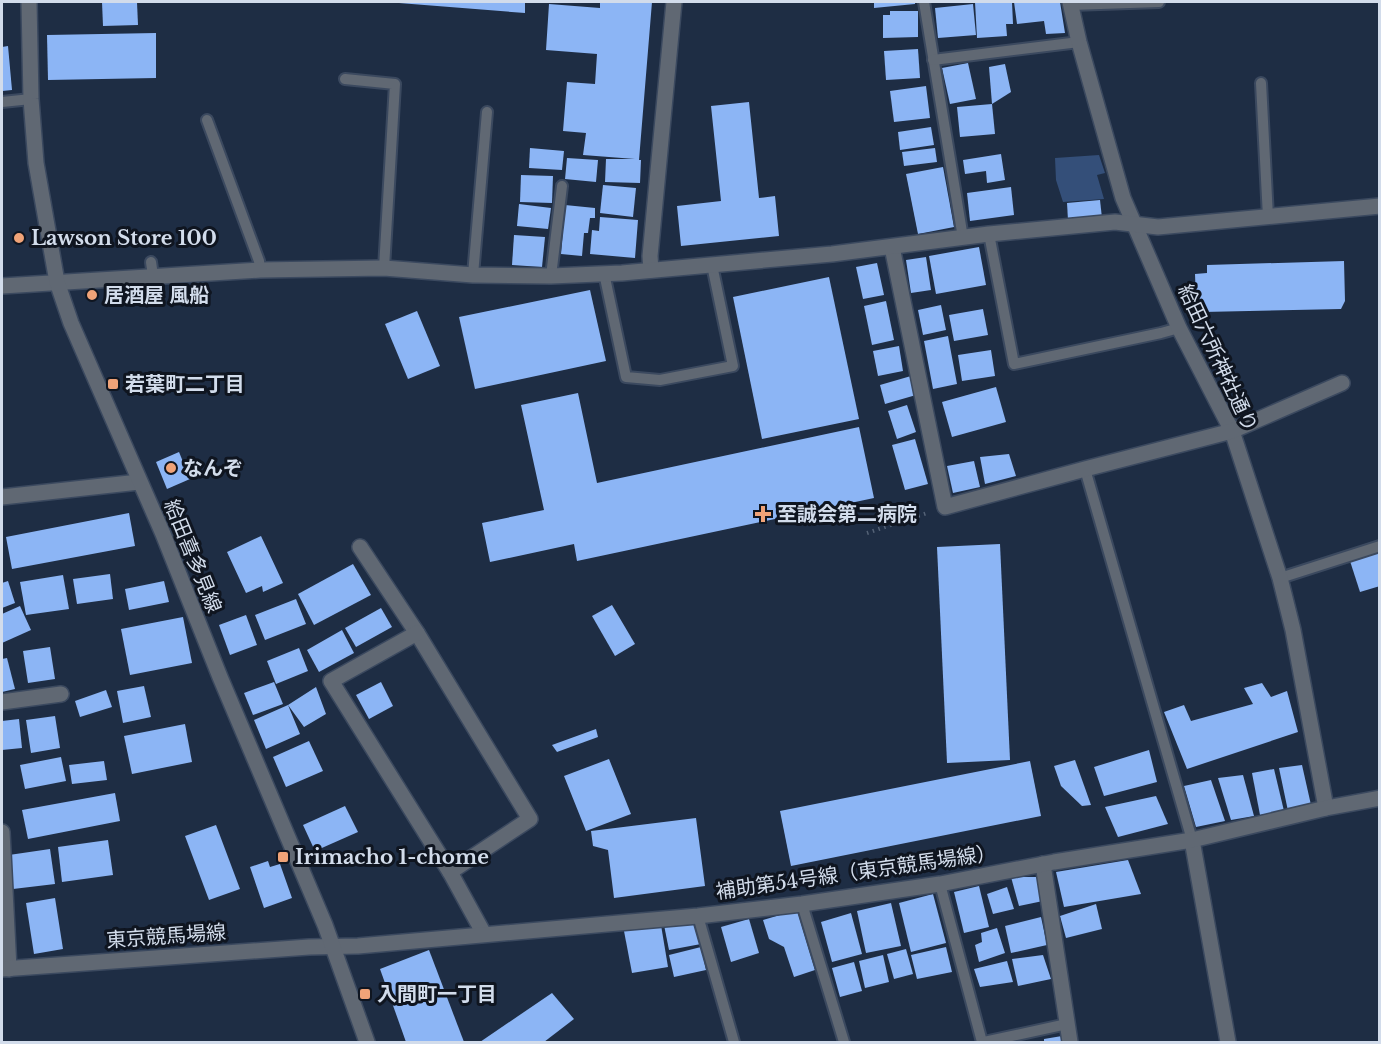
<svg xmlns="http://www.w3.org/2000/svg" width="1381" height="1044" font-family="'Libre Baskerville','Noto Sans JP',serif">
	<rect width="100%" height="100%" fill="#1e2d44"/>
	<!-- green -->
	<path fill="#344f79" d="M1099,155L1105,173L1097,175L1104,199L1063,202L1056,180L1055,158Z"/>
	<!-- building -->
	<g fill="#8cb5f5">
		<path d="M102,2H137L138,25L103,26Z"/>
		<path d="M399,2H525V13L399,3Z"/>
		<path d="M600,2H652L639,160H641L640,183L605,182L606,159H635L583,155L586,133L563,131L567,82L595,84L597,54L546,50L549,4L600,8Z"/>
		<path d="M874,2H915V4L874,8Z"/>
		<path d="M975,2H1012L1013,24H1006L1007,36L977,38Z"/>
		<path d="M1014,2H1060L1065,33L1046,34L1044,21L1017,24Z"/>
		<path d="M973,4L976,35L938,38L935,8Z"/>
		<path d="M890,11H918V37L883,38V15H890Z"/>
		<path d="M156,33V78L48,80L47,35Z"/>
		<path d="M8,46L12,90L2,91V47Z"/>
		<path d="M918,49L920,78L886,80L884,51Z"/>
		<path d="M968,63L976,99L950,104L942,68Z"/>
		<path d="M1005,64L1011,92L992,104L989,67Z"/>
		<path d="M926,86L930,118L894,122L890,91Z"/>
		<path d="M749,102L759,198L775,196L779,236L681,246L677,206L721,201L711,106Z"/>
		<path d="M992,104L995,134L960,137L957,107Z"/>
		<path d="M931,127L934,145L900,150L898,132Z"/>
		<path d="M530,148L564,151L562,170L529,168Z"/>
		<path d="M935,148L937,162L904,166L902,152Z"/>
		<path d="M1001,154L1005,180L987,183L986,171L965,174L963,160Z"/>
		<path d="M567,158L598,160L596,182L565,179Z"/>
		<path d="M943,167L954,227L918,234L906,174Z"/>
		<path d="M521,175L553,176L552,203L520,202Z"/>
		<path d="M603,185L636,188L633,217L600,213Z"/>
		<path d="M1011,187L1014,215L970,221L967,193Z"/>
		<path d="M1100,200L1102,218L1068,220L1067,203Z"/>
		<path d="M519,204L551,208L548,229L517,226Z"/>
		<path d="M565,205L595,208V218H590L588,233H584L582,256L561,254Z"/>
		<path d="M600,217L638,220L635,258L590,254L592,230L599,231Z"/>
		<path d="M514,235L545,237L542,267L512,265Z"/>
		<path d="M979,247L986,285L936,294L929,256Z"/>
		<path d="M926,257L931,290L911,293L906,260Z"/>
		<path d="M1344,261L1345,301L1341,309L1203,312L1196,301L1195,274L1207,273V265Z"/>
		<path d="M877,263L884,295L863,299L856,267Z"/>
		<path d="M829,277L859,419L762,439L733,297Z"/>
		<path d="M590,290L606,361L475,389L459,317Z"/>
		<path d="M886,301L894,340L872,345L864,306Z"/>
		<path d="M941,305L946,330L923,335L918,310Z"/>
		<path d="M983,309L988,335L954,341L949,315Z"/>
		<path d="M417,311L440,366L408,379L385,324Z"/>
		<path d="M948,336L957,384L933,389L924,341Z"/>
		<path d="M899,346L903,371L878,376L873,351Z"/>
		<path d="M991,350L995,376L962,381L958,355Z"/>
		<path d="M911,376L916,395L885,404L880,385Z"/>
		<path d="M996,387L1006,422L952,437L942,402Z"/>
		<path d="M578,393L597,483L859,427L874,498L577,561L574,544L490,562L482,523L544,510L521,405Z"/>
		<path d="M907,405L916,432L897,439L888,411Z"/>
		<path d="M915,439L928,484L905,490L892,445Z"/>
		<path d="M179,452L190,479L167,489L156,462Z"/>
		<path d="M1009,454L1016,476L985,484L980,457Z"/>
		<path d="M974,461L980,487L953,493L947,466Z"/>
		<path d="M129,513L135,546L12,569L6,537Z"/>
		<path d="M261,536L283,583L263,592L262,586L246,593L227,552Z"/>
		<path d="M1000,544L1010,760L947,763L937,547Z"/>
		<path d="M1380,552V586L1360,592L1350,561Z"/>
		<path d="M353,564L371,595L314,625L298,594Z"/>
		<path d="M110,574L113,599L77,604L73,579Z"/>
		<path d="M63,575L69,609L26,615L20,582Z"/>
		<path d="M8,581L15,603L2,608V583Z"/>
		<path d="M164,581L169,602L129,610L125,589Z"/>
		<path d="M296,599L306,624L265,640L255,615Z"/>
		<path d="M612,605L635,644L615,656L592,616Z"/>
		<path d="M20,606L31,630L2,643V614Z"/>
		<path d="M381,608L392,627L356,647L345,628Z"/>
		<path d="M246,615L257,645L230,655L219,625Z"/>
		<path d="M183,617L192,663L130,675L121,629Z"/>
		<path d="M342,630L354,653L319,672L307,650Z"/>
		<path d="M50,647L55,679L28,683L23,651Z"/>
		<path d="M299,648L308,671L276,684L267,661Z"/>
		<path d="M7,658L15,689L2,692V659Z"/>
		<path d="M274,682L283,704L253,715L244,693Z"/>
		<path d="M381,682L393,706L369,719L356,695Z"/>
		<path d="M1262,683L1271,697L1287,691L1298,732L1187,769L1164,712L1184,705L1191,721L1253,704L1244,688Z"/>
		<path d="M144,686L151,717L123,723L117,691Z"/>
		<path d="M316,687L326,714L304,727L288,705L300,734L266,749L254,720L288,705Z"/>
		<path d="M106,690L112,707L80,717L75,701Z"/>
		<path d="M55,716L60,748L31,753L26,720Z"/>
		<path d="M19,719L22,748L2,750V721Z"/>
		<path d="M185,724L192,762L132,774L124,736Z"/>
		<path d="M596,729L598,737L557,752L552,745Z"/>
		<path d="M309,741L323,771L286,787L273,757Z"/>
		<path d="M1149,750L1157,782L1104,796L1094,767Z"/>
		<path d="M61,757L66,781L25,789L20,765Z"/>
		<path d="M609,759L631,814L586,831L564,776Z"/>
		<path d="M1075,760L1091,805L1082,806L1061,786L1054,766Z"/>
		<path d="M104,761L107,780L72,784L69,765Z"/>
		<path d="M1030,761L1041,816L791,866L780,811Z"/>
		<path d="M1302,765L1311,805L1288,811L1279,768Z"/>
		<path d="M1274,769L1284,811L1260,815L1252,773Z"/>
		<path d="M1243,775L1254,816L1231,820L1218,778Z"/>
		<path d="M1211,780L1225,821L1196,827L1184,786Z"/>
		<path d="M115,793L120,821L28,839L22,810Z"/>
		<path d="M1156,796L1168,824L1118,837L1105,807Z"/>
		<path d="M345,806L358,832L315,851L303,825Z"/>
		<path d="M696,818L705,886L614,898L608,850L593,846L591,831Z"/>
		<path d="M216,825L240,889L209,900L185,836Z"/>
		<path d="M108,840L113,875L62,882L58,847Z"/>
		<path d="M50,849L55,884L13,889L9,855Z"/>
		<path d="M1128,860L1141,894L1064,907L1056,872Z"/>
		<path d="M268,861L270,867L280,864L292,898L264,908L250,867Z"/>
		<path d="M1011,877H1038L1043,901L1019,906Z"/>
		<path d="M979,886L989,927L964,933L954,892Z"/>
		<path d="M1007,887L1014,909L993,914L987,894Z"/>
		<path d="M933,894L946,943L911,952L899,903Z"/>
		<path d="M55,898L63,949L34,954L26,903Z"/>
		<path d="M891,903L901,946L866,953L857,911Z"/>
		<path d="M1096,904L1102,929L1066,938L1060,916Z"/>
		<path d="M797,910L815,970L794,977L784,947L769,939L763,920Z"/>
		<path d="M851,913L862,954L832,962L821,922Z"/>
		<path d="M1041,917L1047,945L1011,953L1005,926Z"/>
		<path d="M695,918L701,944L669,950L664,925Z"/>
		<path d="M749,919L759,953L731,962L721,927Z"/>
		<path d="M661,925L668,967L632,973L624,931Z"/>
		<path d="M997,928L1005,953L979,962L975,945L982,942L981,933Z"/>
		<path d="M701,947L706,970L674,977L669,955Z"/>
		<path d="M946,947L952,972L917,979L911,955Z"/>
		<path d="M906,949L913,974L894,979L887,954Z"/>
		<path d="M429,950L464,1042H406L380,969Z"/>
		<path d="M883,955L889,982L865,988L859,961Z"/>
		<path d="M1043,955L1051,979L1018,986L1012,959Z"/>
		<path d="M1007,961L1013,982L980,987L974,969Z"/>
		<path d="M854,962L862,991L840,997L832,968Z"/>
		<path d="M552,993L574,1019L544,1042H480Z"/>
		<path d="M1062,1036L1063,1042H1044V1039Z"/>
	</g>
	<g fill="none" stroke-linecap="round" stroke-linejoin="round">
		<defs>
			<g id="service">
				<path d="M924,2L963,238"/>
				<path d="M1071,5L1159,2"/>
				<path d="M933,60L1079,42"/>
				<path d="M345,79L395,84L384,268"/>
				<path d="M1261,83L1268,217"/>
				<path d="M2,102L31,99"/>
				<path d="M207,120L259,261L260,270"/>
				<path d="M989,234L1014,364L1161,333L1179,328"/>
				<path d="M151,262L153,276"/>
				<path d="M604,273L626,377L660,380L733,366L712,265"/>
				<path d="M473,275L487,112"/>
				<path d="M551,276L562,186"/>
				<path d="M1085,469L1192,840"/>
				<path d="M1280,578L1380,546"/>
				<path d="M940,884L982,1042"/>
				<path d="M802,904L844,1042"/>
				<path d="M698,916L734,1042"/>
				<path d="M984,1042L1067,1024"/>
			</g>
			<g id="minor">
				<path d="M1070,2L1079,42L1123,198L1179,328L1232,431L1280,578L1293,630L1326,808"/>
				<path d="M892,247L945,507L1085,469L1232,431L1342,383"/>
				<path d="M651,270L650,256L674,2"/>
				<path d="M2,286L260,270L384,268L473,275L551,276L622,273L832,254L989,234L1115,222L1158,227L1380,206"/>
				<path d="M2,497L139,482"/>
				<path d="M360,547L417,633L530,819L450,872"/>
				<path d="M417,633L331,681L450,872L484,934"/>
				<path d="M2,702L61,694"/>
				<path d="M2,832L9,969"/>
				<path d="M1192,840L1228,1042"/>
				<path d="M1043,864L1070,1042"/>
				<path d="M2,969L309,947L358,946L698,916L802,904L940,884L1054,862L1192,840L1326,808L1380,798"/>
			</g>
			<path id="tertiary" d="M29,2L31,99L36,163L57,282L71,323L163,534L220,677L325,925L367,1042"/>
		</defs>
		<!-- service casing -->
		<use href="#service" stroke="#3b495f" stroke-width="14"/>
		<!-- minor casing -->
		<use href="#minor" stroke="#3b495f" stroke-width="18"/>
		<!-- tertiary casing -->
		<use href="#tertiary" stroke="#3b495f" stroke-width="18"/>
		<!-- path -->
		<path stroke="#546276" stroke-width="4" stroke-dasharray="1.5 4.5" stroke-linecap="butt" d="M867,533L927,513"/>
		<!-- service -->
		<use href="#service" stroke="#606873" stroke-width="10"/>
		<!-- minor -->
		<use href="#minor" stroke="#606873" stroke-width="15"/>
		<!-- tertiary -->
		<use href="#tertiary" stroke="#606873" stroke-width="15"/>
	</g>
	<!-- markers -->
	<g fill="#f0a378" stroke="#0f1520" stroke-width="2">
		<circle cx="19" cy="238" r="6"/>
		<circle cx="92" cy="295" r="6"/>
		<rect x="107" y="378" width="12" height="12" rx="3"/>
		<circle cx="171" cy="468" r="6"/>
		<path d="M760 505h6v6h6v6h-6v6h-6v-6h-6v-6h6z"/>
		<rect x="277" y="851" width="12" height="12" rx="3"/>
		<rect x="359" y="988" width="12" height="12" rx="3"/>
	</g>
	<g text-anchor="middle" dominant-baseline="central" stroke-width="6" stroke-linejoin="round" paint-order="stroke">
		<!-- poi labels -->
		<g font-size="20" font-weight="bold" fill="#d2dceb" stroke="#0f1520" text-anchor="start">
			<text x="31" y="238">Lawson Store 100</text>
			<text x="104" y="295">居酒屋 風船</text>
			<text x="125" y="384">若葉町二丁目</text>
			<text x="183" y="468">なんぞ</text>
			<text x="777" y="514">至誠会第二病院</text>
			<text x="295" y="857">Irimacho 1-chome</text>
			<text x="377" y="994">入間町一丁目</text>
		</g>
		<!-- street labels -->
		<g font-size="20" fill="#d2dceb" stroke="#0f1520">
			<text transform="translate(1218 358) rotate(65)">給田六所神社通り</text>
			<text transform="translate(193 556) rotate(68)">給田喜多見線</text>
			<text transform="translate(856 872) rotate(-8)">補助第54号線（東京競馬場線）</text>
			<text transform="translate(166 936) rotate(-4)">東京競馬場線</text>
		</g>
	</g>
	<!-- border -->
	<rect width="1381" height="1044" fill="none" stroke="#d2dceb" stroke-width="6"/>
</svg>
